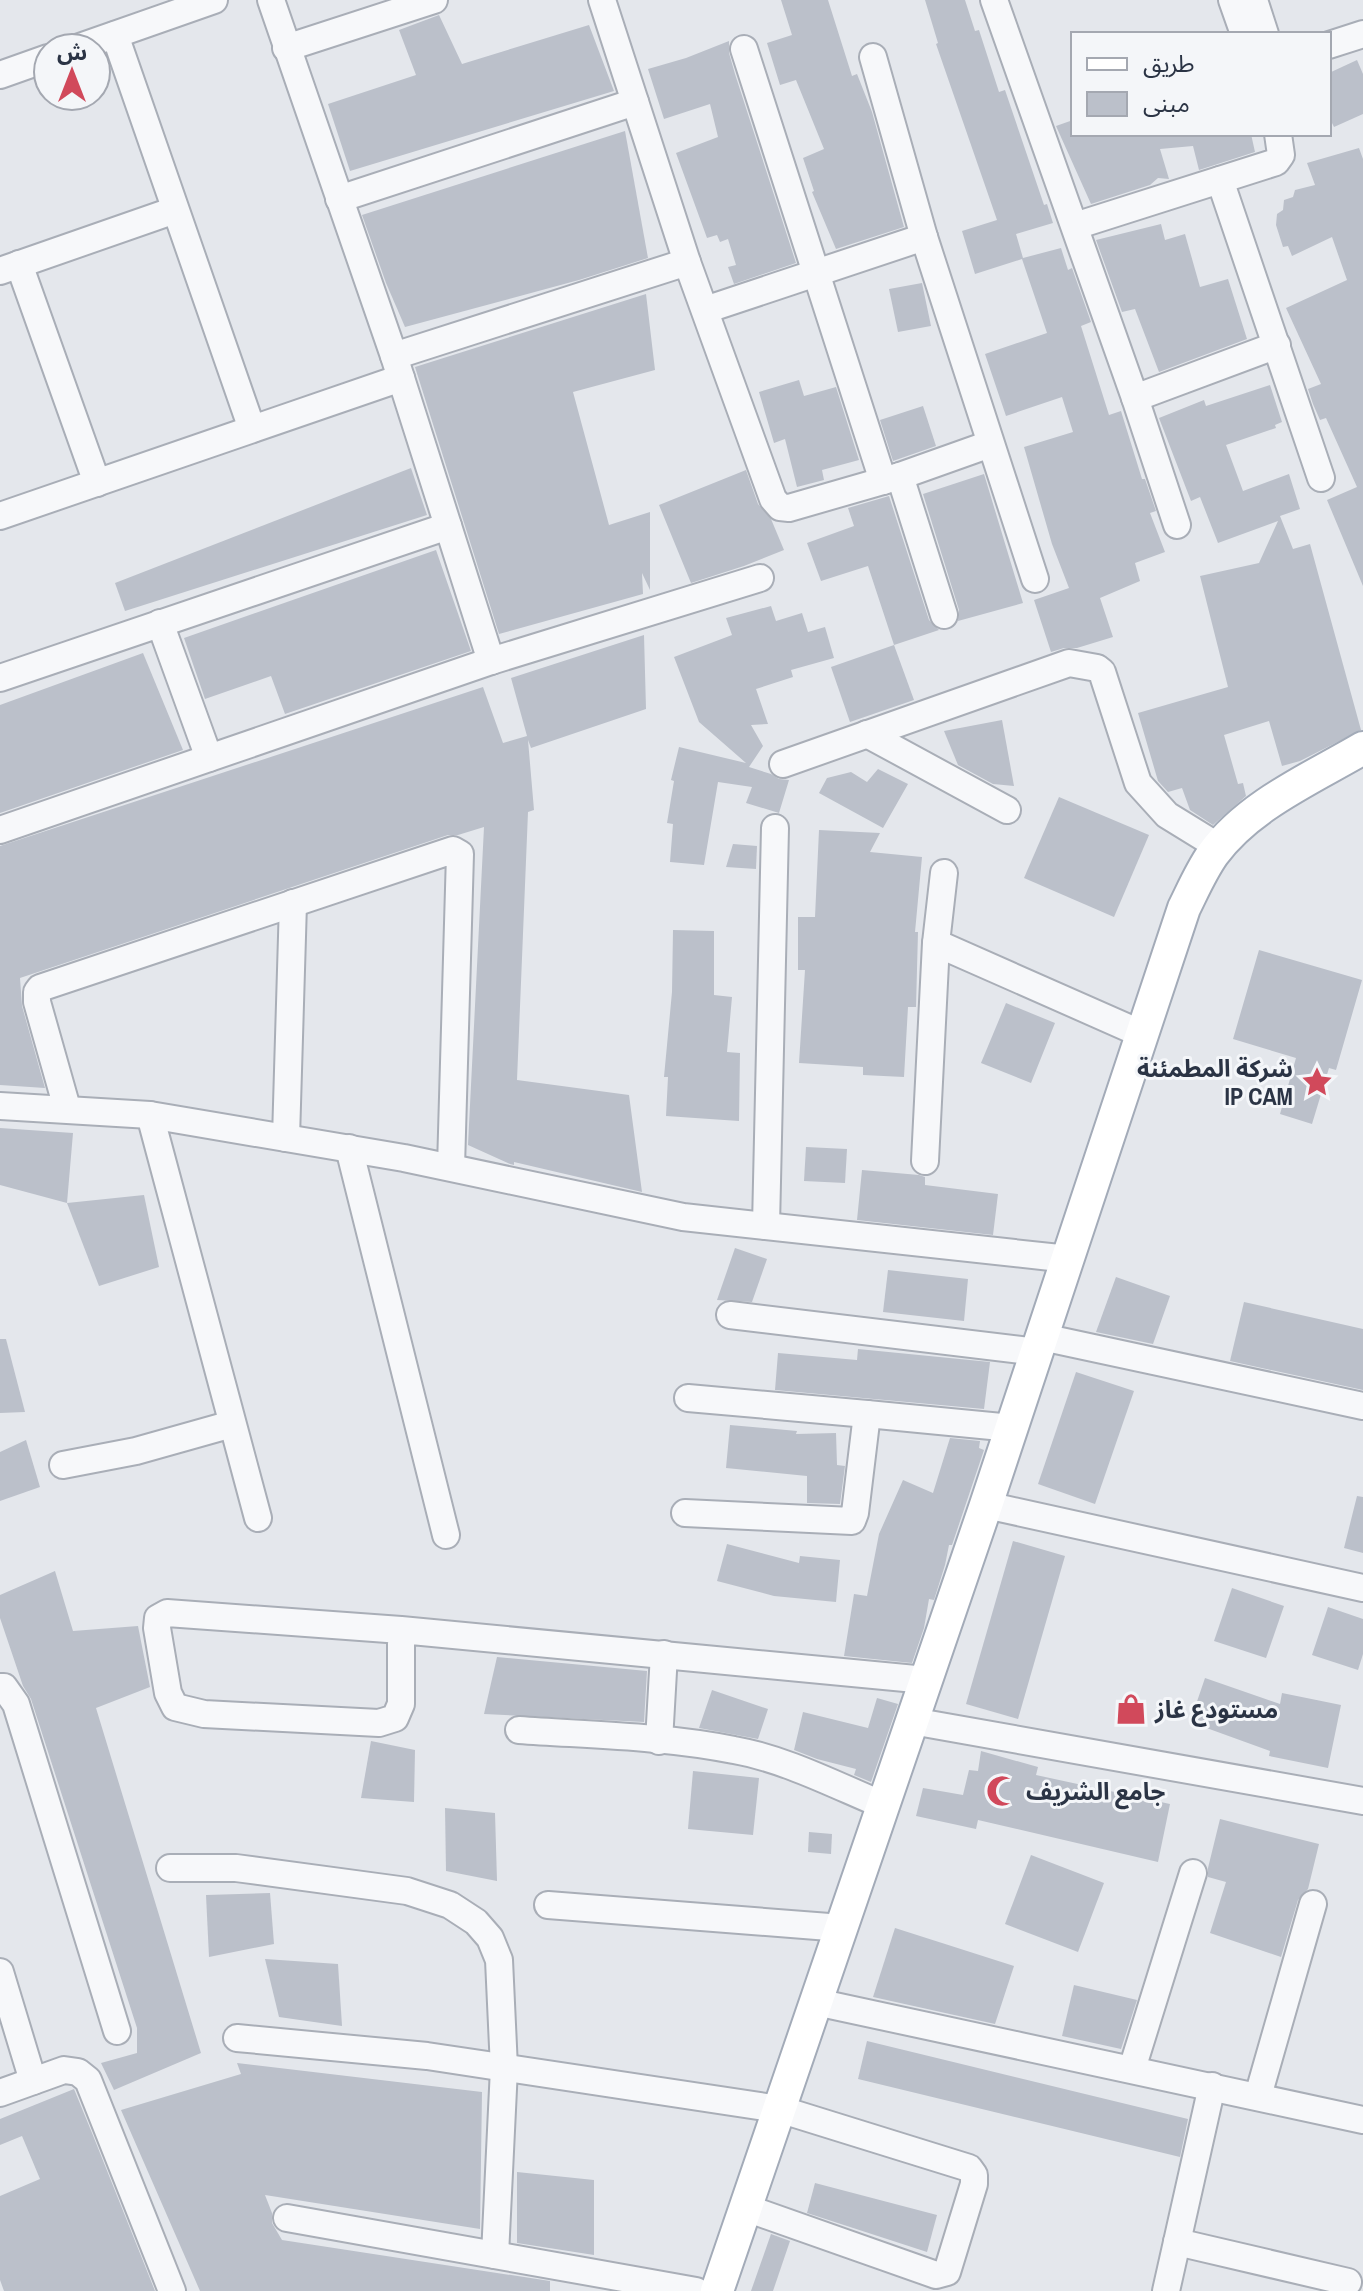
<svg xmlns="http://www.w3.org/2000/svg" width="1363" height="2291" font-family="'Archivo Narrow','Noto Sans Arabic',sans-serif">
	<rect width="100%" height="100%" fill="#e4e7ec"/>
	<!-- building -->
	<g fill="#bbc0ca">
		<path d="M781,0H828L852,76L857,74L872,112L904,227L836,249L812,192L814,191L803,158L824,149L796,80L780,85L767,43L792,35Z"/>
		<path d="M925,0H965L975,31L979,30L999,92L1005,90L1044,205L1047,204L1053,223L1016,234L1023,258L1061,248L1068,270L1072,268L1091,322L1081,326L1109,415L1121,411L1142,479H1145L1156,511L1150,513L1165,552L1135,563L1140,581L1100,598L1113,637L1077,648H1064L1051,652L1034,600L1069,588L1052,544L1024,447L1073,432L1062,397L1006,416L985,354L1047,333L1022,259L975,274L962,231L997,220L936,44L938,43Z"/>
		<path d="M439,15L462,64L589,25L614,91L350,171L328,104L416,75L399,30Z"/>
		<path d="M729,41V53L735,74L796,263L734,284L728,267L736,265L728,239L720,242L717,235L707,238L676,153L718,137L710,104L664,119L648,69L686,58Z"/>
		<path d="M1357,60L1363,74V114L1334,127L1329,117V73Z"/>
		<path d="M1073,120V134H1251L1255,152L1199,170L1193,146L1160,149L1169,179L1158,178L1150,185L1091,204L1056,126Z"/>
		<path d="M625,131L648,258L579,280L405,327L386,283L362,215Z"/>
		<path d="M1359,148L1363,159V586L1327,500L1357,487L1326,418L1320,420L1313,404L1308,389L1321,384L1286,308L1347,280L1332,237L1292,256L1288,246L1283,247L1276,225L1277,214L1283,210L1284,200L1293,197L1295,190L1315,185L1307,163Z"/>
		<path d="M1161,224L1165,240L1185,234L1200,287L1228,279L1247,339L1159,372L1135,309L1122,312L1096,240Z"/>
		<path d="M922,283L931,326L898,332L889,289Z"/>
		<path d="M646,294L655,370L573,392L609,525L650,512V590L642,573L643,594L499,634L415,367Z"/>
		<path d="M799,380L804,396L836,387L859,460L822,470L824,480L797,487L785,439L774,443L759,392Z"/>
		<path d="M1270,385L1282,422L1275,425L1276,428L1226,445L1243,491L1289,474L1300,509L1280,516L1293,549L1310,544L1361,730L1300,761L1282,766L1269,721L1224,735L1238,784L1243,783L1246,796L1213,825L1190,810L1182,788L1168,792L1158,781L1138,713L1228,687L1200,576L1259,563L1278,521L1218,543L1200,497L1191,501L1159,418L1204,400L1206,406Z"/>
		<path d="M923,406L936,446L893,461L880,420Z"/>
		<path d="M411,468L427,515L125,611L115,583Z"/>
		<path d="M746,470L758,504L771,519L784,550L744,566L691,583L659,505Z"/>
		<path d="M984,474L1023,603L958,621L959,610L923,494Z"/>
		<path d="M889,496L929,620L939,630L894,645L868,566L821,581L807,543L854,526L848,508Z"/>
		<path d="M436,550L471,651L285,714L271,676L205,699L184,638Z"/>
		<path d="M771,606L776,621L802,613L808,632L825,627L834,658L791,670L793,677L756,689L768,724L751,725L763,746L749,767L771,774L779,779L789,780L779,813L746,803L752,787L718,782L704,865L670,862L673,824L667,823L674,781L671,780L679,747L746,763L699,722L674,657L732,635L726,618Z"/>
		<path d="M644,635L646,709L531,748L528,740L534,810L528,812L517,1080L629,1095L642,1192L514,1162V1165L510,1164L468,1145L484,827L458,835H448L20,978L22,1006L45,1088L0,1085V846L483,687L503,743L527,736L511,678Z"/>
		<path d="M894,645L914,700L850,722L831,667Z"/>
		<path d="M143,653L183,750L0,813V705Z"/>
		<path d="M1002,720L1014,786L993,784L958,765L944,731Z"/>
		<path d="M878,769L908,784L883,828L819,793L827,778L851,772L867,782Z"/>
		<path d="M1059,797L1149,835L1114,917L1024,878Z"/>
		<path d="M819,830L880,833L870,852L922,857L915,932H918L916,1007H908L904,1077L863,1075V1067L799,1063L805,970H798V917H815Z"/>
		<path d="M733,844L757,846L756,869L726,867Z"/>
		<path d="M673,930L714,931V995L732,997L727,1052L740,1053L739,1121L666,1116L668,1077H664L672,992Z"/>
		<path d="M1259,950L1362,980L1336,1070L1329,1068L1312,1124L1280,1114L1296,1058L1233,1039Z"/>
		<path d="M1006,1003L1055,1023L1031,1083L981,1063Z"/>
		<path d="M0,1128L73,1133L67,1203L0,1185Z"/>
		<path d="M806,1147L847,1149L845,1183L804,1181Z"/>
		<path d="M862,1170L919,1175L925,1177V1185L998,1194L993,1235L857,1220Z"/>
		<path d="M144,1195L159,1267L99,1286L67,1203Z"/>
		<path d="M735,1248L767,1259L752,1302L717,1300Z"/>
		<path d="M888,1270L968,1279L964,1321L883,1312Z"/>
		<path d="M1116,1277L1170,1296L1153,1344L1096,1332Z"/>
		<path d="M1244,1302L1363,1329V1390L1230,1361Z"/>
		<path d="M0,1339H6L25,1412L0,1413Z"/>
		<path d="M858,1349L990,1362L984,1409L775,1390L778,1353L857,1360Z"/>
		<path d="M1076,1372L1134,1391L1095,1504L1038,1484Z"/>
		<path d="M730,1425L797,1431L796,1434L836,1433L837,1465L845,1466L840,1504L807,1503V1476L726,1468Z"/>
		<path d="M950,1438L980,1441L979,1448L984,1450L952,1545H949L945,1565L934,1600L929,1599L924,1628L912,1663L844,1656L854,1594L867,1596L879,1534L903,1480L933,1493Z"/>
		<path d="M26,1440L40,1487L0,1501V1452Z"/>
		<path d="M1357,1496L1363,1497V1553L1344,1548Z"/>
		<path d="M1013,1541L1065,1556L1018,1719L966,1704Z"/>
		<path d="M727,1544L799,1563L800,1556L840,1560L836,1602L774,1596L717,1581Z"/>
		<path d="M55,1571L73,1631L138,1626L150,1687L96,1708L201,2053L114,2090L101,2063L137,2053V2028L31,1699L23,1686L0,1618V1595Z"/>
		<path d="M1232,1588L1284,1606L1266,1658L1214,1641Z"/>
		<path d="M1328,1607L1363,1619V1654L1358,1670L1312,1655Z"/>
		<path d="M497,1657L647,1671L644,1722L484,1714Z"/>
		<path d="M1205,1678L1280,1704L1282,1693L1341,1705L1328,1768L1269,1756L1270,1751L1190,1722Z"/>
		<path d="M712,1690L768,1709L758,1739L699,1728Z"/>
		<path d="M877,1698L898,1704L871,1782L854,1775L856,1769L817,1759L794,1750L803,1712L868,1728Z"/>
		<path d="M371,1741L415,1750L414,1802L361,1798Z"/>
		<path d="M981,1751L1038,1767L1036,1775L1170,1804L1158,1862L978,1820L976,1829L916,1816L923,1788L963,1795L969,1770L978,1771Z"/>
		<path d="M693,1771L759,1778L753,1835L688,1829Z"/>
		<path d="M445,1808L495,1813L497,1881L446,1871Z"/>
		<path d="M1220,1819L1319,1844L1308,1889L1298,1900L1281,1957L1210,1933L1226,1882L1208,1877V1868Z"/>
		<path d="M809,1832L832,1834L831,1854L808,1852Z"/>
		<path d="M1031,1855L1104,1883L1078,1952L1005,1924Z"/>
		<path d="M270,1893L274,1944L209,1957L206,1895Z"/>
		<path d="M895,1928L1014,1966L995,2024L873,1997Z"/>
		<path d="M265,1959L338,1964L342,2026L279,2017Z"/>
		<path d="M1074,1985L1137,2000L1121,2049L1062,2036Z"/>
		<path d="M867,2041L1188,2119L1180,2157L858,2079Z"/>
		<path d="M237,2063L482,2092L480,2229L265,2195L272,2213V2223L282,2240L550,2281V2291H200L121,2110L241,2074Z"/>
		<path d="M74,2089L92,2133L155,2291H4L0,2280V2196L40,2179L22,2136L0,2145V2119Z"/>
		<path d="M517,2172L594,2180V2255L517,2243Z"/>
		<path d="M815,2183L937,2215L927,2252L807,2213Z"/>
		<path d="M771,2234L790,2241L773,2291H751Z"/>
	</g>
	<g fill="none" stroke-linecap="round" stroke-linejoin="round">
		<defs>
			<g id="minor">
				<path d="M271,0L394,356L491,661"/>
				<path d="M602,0L687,262L773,499L780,507L789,508L900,476L990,444"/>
				<path d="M994,0L1135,398L1177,525"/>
				<path d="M1232,0L1244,34"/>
				<path d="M1254,0L1265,34"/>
				<path d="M115,35L252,429"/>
				<path d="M1329,45L1363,34"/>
				<path d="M77,48L214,0"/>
				<path d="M286,48L434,0"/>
				<path d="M744,49L883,481"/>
				<path d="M873,57L924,237L1035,579"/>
				<path d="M0,75L48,58"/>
				<path d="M1220,180L1321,478"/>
				<path d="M339,199L635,102"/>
				<path d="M1075,226L1276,162L1281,155L1278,134"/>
				<path d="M19,264L97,483"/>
				<path d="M0,271L175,210"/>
				<path d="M705,310L924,237"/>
				<path d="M394,356L687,262"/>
				<path d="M1135,398L1277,345"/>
				<path d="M900,476L944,615"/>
				<path d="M0,516L401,378"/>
				<path d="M160,623L209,758"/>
				<path d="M0,678L448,526"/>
				<path d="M867,734L1007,810"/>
				<path d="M783,764L1069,663L1097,668L1102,672L1138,783L1167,815L1219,847"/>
				<path d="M0,830L491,661L760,578"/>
				<path d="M936,943L1142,1034"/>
				<path d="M0,1106L150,1115L404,1158L683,1217L1069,1259"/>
				<path d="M67,1108L37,1002V992L40,988L453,850L460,854L451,1167"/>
				<path d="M150,1115L258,1518"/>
				<path d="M286,1138L293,903"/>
				<path d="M349,1148L446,1535"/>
				<path d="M925,1161L936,943L944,873"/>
				<path d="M766,1226L775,828"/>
				<path d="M730,1315L1037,1352"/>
				<path d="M1042,1337L1363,1406"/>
				<path d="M688,1398L867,1414"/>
				<path d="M63,1465L136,1451L232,1424"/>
				<path d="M986,1505L1363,1588"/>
				<path d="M685,1513L852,1521L855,1513L867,1414L1012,1428"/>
				<path d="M401,1630V1704L395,1718L379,1723L204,1714L175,1707L168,1693L157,1628L158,1618L167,1613L401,1630L926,1680"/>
				<path d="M0,1687H4L16,1704L117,2031"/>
				<path d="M912,1721L1363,1801"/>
				<path d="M519,1730C590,1735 664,1736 734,1750C785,1759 835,1785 883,1805"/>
				<path d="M659,1741L664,1654"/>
				<path d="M170,1868H236L407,1891L450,1905L476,1922L490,1938L499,1960L504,2068L495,2255"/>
				<path d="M548,1905L842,1928"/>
				<path d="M0,1972L33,2081"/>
				<path d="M816,2002L1363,2120"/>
				<path d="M237,2038L427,2056L779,2109L969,2168L974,2175V2184L947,2272L936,2275L746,2208"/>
				<path d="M1132,2069L1193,1873"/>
				<path d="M0,2093L64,2070L78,2072L88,2080L172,2291"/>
				<path d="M1258,2096L1313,1904"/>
				<path d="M287,2218L696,2291"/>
				<path d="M1177,2242L1348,2282"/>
				<path d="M1166,2291L1212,2086"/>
			</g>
			<path id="major" d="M717,2291L986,1505L1184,908C1193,890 1201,871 1213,854C1249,805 1312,778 1363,748"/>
		</defs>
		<!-- minor casing -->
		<use href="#minor" stroke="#a9aeb7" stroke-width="30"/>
		<!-- major casing -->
		<use href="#major" stroke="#a3abb8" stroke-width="36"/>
		<!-- minor -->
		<use href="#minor" stroke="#f7f8fa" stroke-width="26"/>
		<!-- major -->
		<use href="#major" stroke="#fff" stroke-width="32"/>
	</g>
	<!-- icons -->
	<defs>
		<symbol id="sight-bare" viewBox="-9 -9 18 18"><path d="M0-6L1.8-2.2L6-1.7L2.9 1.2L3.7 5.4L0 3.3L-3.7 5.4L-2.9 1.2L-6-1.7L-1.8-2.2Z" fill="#d1495b" stroke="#f4f6f9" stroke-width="2.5" paint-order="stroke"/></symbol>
		<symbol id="shop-bare" viewBox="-9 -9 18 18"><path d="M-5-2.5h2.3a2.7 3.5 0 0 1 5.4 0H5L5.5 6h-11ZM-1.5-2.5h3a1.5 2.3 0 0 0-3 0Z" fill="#d1495b" stroke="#f4f6f9" stroke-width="2.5" paint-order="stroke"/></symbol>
		<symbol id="mosque-bare" viewBox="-9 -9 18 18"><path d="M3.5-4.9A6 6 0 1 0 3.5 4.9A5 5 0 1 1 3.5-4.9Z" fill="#d1495b" stroke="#f4f6f9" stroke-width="2.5" paint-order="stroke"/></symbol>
	</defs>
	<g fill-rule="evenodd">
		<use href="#sight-bare" x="1295" y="1060" width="44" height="44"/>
		<use href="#shop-bare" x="1109" y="1687" width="44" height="44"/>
		<use href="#mosque-bare" x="980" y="1769" width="44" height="44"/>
	</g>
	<g text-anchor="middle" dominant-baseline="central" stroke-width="6" stroke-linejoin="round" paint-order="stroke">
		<!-- poi labels -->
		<g font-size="24" font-weight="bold" fill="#2b3445" stroke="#f4f6f9" text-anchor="start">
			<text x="1293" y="1068" text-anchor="end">شركة المطمئنة<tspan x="1293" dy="28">IP CAM</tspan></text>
			<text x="1155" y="1709">مستودع غاز</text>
			<text x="1026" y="1791">جامع الشريف</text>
		</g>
	</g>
	<!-- legend -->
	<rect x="1071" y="32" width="260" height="104" fill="#f4f6f9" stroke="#a4a8b1" stroke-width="2"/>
	<rect x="1087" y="58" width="40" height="12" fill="#ffffff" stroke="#a4a8b1" stroke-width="2"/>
	<text x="1143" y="72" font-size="24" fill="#2b3445">طريق</text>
	<rect x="1087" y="92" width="40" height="24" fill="#bbc0ca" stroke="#a4a8b1" stroke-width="2"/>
	<text x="1143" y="112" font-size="24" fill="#2b3445">مبنى</text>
	<!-- north arrow -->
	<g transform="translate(72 72)"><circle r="38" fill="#f4f6f9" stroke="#a4a8b1" stroke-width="2"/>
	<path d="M0-6L14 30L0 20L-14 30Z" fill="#d1495b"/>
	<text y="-12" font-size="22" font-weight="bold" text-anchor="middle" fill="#2b3445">ش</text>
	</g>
</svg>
